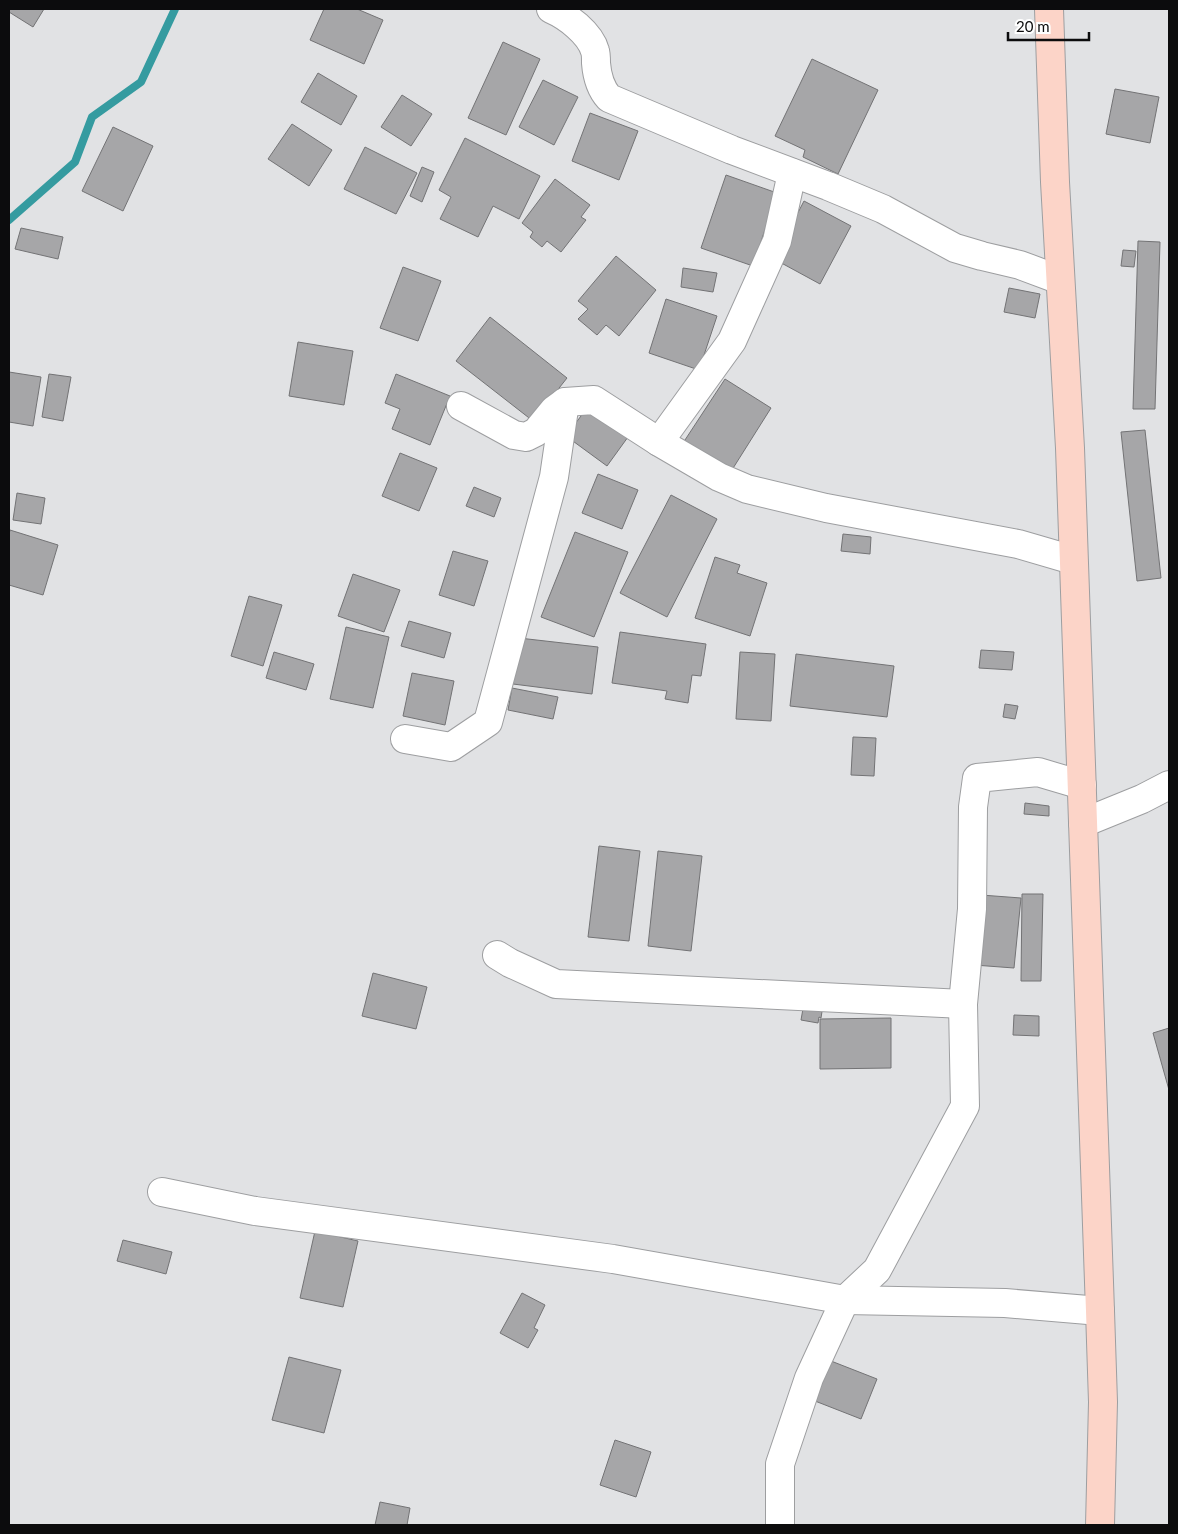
<svg xmlns="http://www.w3.org/2000/svg" width="1178" height="1534" font-family="Lato,sans-serif">
	<rect width="100%" height="100%" fill="#e1e2e4"/>
	<g fill="none" stroke-linecap="round" stroke-linejoin="round">
		<!-- stream -->
		<path stroke="#359ba0" stroke-width="8" d="M9,220L75,162L92,117L141,82L175,9"/>
	</g>
	<!-- building -->
	<g fill="#a6a6a8" stroke="#737375">
		<path d="M9,9H44L33,27L9,12Z"/>
		<path d="M324,9H357L383,20L364,64L310,40Z"/>
		<path d="M503,42L540,59L506,135L468,118Z"/>
		<path d="M812,59L878,90L838,174L803,157L805,150L775,136Z"/>
		<path d="M318,73L357,96L341,125L301,102Z"/>
		<path d="M543,80L578,97L554,145L519,127Z"/>
		<path d="M1115,89L1159,97L1150,143L1106,134Z"/>
		<path d="M402,95L432,114L411,146L381,127Z"/>
		<path d="M590,113L638,131L619,180L572,161Z"/>
		<path d="M292,124L332,150L309,186L268,159Z"/>
		<path d="M113,127L153,146L123,211L82,191Z"/>
		<path d="M465,138L540,176L519,219L493,206L478,237L440,219L451,197L439,190Z"/>
		<path d="M365,147L417,173L396,214L344,189Z"/>
		<path d="M422,167L434,172L422,202L410,196Z"/>
		<path d="M726,175L777,193L753,266L701,248Z"/>
		<path d="M555,179L590,205L581,217L586,220L561,252L547,241L542,247L530,237L533,232L522,223Z"/>
		<path d="M804,201L851,226L820,284L774,259Z"/>
		<path d="M21,228L63,237L58,259L15,249Z"/>
		<path d="M1138,241L1160,242L1155,409H1133Z"/>
		<path d="M1123,250L1136,251L1134,267L1121,266Z"/>
		<path d="M616,256L656,290L619,336L606,325L597,335L578,319L588,309L578,301Z"/>
		<path d="M403,267L441,281L418,341L380,328Z"/>
		<path d="M683,268L717,273L713,292L681,287Z"/>
		<path d="M1009,288L1040,294L1035,318L1004,312Z"/>
		<path d="M666,299L717,316L699,370L649,353Z"/>
		<path d="M490,317L567,378L533,421L456,361Z"/>
		<path d="M298,342L353,351L344,405L289,396Z"/>
		<path d="M9,372L41,377L33,426L9,422Z"/>
		<path d="M49,374L71,377L63,421L42,417Z"/>
		<path d="M396,374L450,396L430,445L392,429L400,409L385,403Z"/>
		<path d="M725,379L771,408L730,473L683,443Z"/>
		<path d="M587,408L628,437L607,466L566,436Z"/>
		<path d="M1145,430L1161,578L1137,581L1121,432Z"/>
		<path d="M400,453L437,468L419,511L382,496Z"/>
		<path d="M598,474L638,490L622,529L582,513Z"/>
		<path d="M474,487L501,498L494,517L466,506Z"/>
		<path d="M17,493L45,498L41,524L13,520Z"/>
		<path d="M671,495L717,519L667,617L620,593Z"/>
		<path d="M10,530L58,545L43,595L9,585V535Z"/>
		<path d="M575,532L628,552L594,637L541,617Z"/>
		<path d="M843,534L871,537L870,554L841,551Z"/>
		<path d="M453,551L488,561L474,606L439,595Z"/>
		<path d="M715,557L740,565L737,573L767,583L750,636L695,618Z"/>
		<path d="M353,574L400,590L384,632L338,616Z"/>
		<path d="M249,596L282,605L263,666L231,656Z"/>
		<path d="M409,621L451,633L444,658L401,646Z"/>
		<path d="M346,627L389,637L373,708L330,699Z"/>
		<path d="M620,632L706,644L701,676L692,675L688,703L665,699L667,691L612,683Z"/>
		<path d="M519,638L598,647L592,694L513,684Z"/>
		<path d="M981,650L1014,652L1012,670L979,668Z"/>
		<path d="M274,652L314,664L306,690L266,678Z"/>
		<path d="M740,652L775,654L771,721L736,719Z"/>
		<path d="M796,654L894,666L887,717L790,706Z"/>
		<path d="M412,673L454,681L445,725L403,716Z"/>
		<path d="M512,688L558,697L553,719L508,710Z"/>
		<path d="M1005,704L1018,706L1015,719L1003,717Z"/>
		<path d="M853,737L876,738L874,776L851,775Z"/>
		<path d="M1025,803L1049,806V816L1024,814Z"/>
		<path d="M599,846L640,851L629,941L588,937Z"/>
		<path d="M658,851L702,856L691,951L648,946Z"/>
		<path d="M1022,894H1043L1041,981H1021Z"/>
		<path d="M981,895L1021,898L1014,968L974,965Z"/>
		<path d="M373,973L427,987L416,1029L362,1016Z"/>
		<path d="M804,1003L823,1005L821,1018L819,1017L818,1023L801,1020Z"/>
		<path d="M1014,1015L1039,1016V1036L1013,1035Z"/>
		<path d="M891,1018V1068L820,1069V1019Z"/>
		<path d="M1169,1028V1090L1153,1033Z"/>
		<path d="M315,1231L358,1241L343,1307L300,1298Z"/>
		<path d="M123,1240L172,1252L166,1274L117,1261Z"/>
		<path d="M522,1293L545,1305L534,1328L538,1330L528,1348L500,1333Z"/>
		<path d="M289,1357L341,1370L324,1433L272,1420Z"/>
		<path d="M831,1361L877,1379L861,1419L815,1401Z"/>
		<path d="M615,1440L651,1452L636,1497L600,1485Z"/>
		<path d="M380,1502L410,1508L407,1525H375Z"/>
	</g>
	<g fill="none" stroke-linecap="round" stroke-linejoin="round">
		<defs>
			<g id="minor">
				<path d="M551,9C567,16 590,33 595,51C596,54 596,59 596,63C597,76 600,88 609,98L732,150L828,186L883,209L955,248L982,256L1020,265L1060,280"/>
				<path d="M461,406L514,435L526,437L536,432L554,410L565,402L594,400L659,442L719,477L747,489L826,508L1018,544L1073,560"/>
				<path d="M659,442L732,341L777,241L792,173"/>
				<path d="M405,739L451,747L488,722L554,477L565,402"/>
				<path d="M1083,823L1142,799L1169,785"/>
				<path d="M497,955L510,963L556,984L963,1004"/>
				<path d="M162,1192L255,1211L613,1259L845,1300L1005,1303L1100,1311"/>
				<path d="M780,1525V1464L809,1378L845,1300L877,1270L965,1106L963,1004L972,909L973,807L977,778L1038,772L1082,785"/>
			</g>
			<path id="secondary" d="M1049,9L1055,182L1070,448L1100,1311L1103,1402L1100,1525"/>
		</defs>
		<!-- minor casing -->
		<use href="#minor" stroke="#9d9ea0" stroke-width="30"/>
		<!-- secondary casing -->
		<use href="#secondary" stroke="#9d9ea0" stroke-width="30"/>
		<!-- minor -->
		<use href="#minor" stroke="#fff" stroke-width="28"/>
		<!-- secondary -->
		<use href="#secondary" stroke="#fcd4c8" stroke-width="28"/>
	</g>
	<!-- border -->
	<rect width="1178" height="1534" fill="none" stroke="#0c0c0d" stroke-width="20"/>
	<!-- scale -->
	<path d="M1008 32v8h81v-8" fill="none" stroke="#0c0c0d" stroke-width="2.5"/>
	<text x="1016" y="32" font-size="15" fill="#0c0c0d" stroke="#ffffff" stroke-width="4" paint-order="stroke">20 m</text>
</svg>
